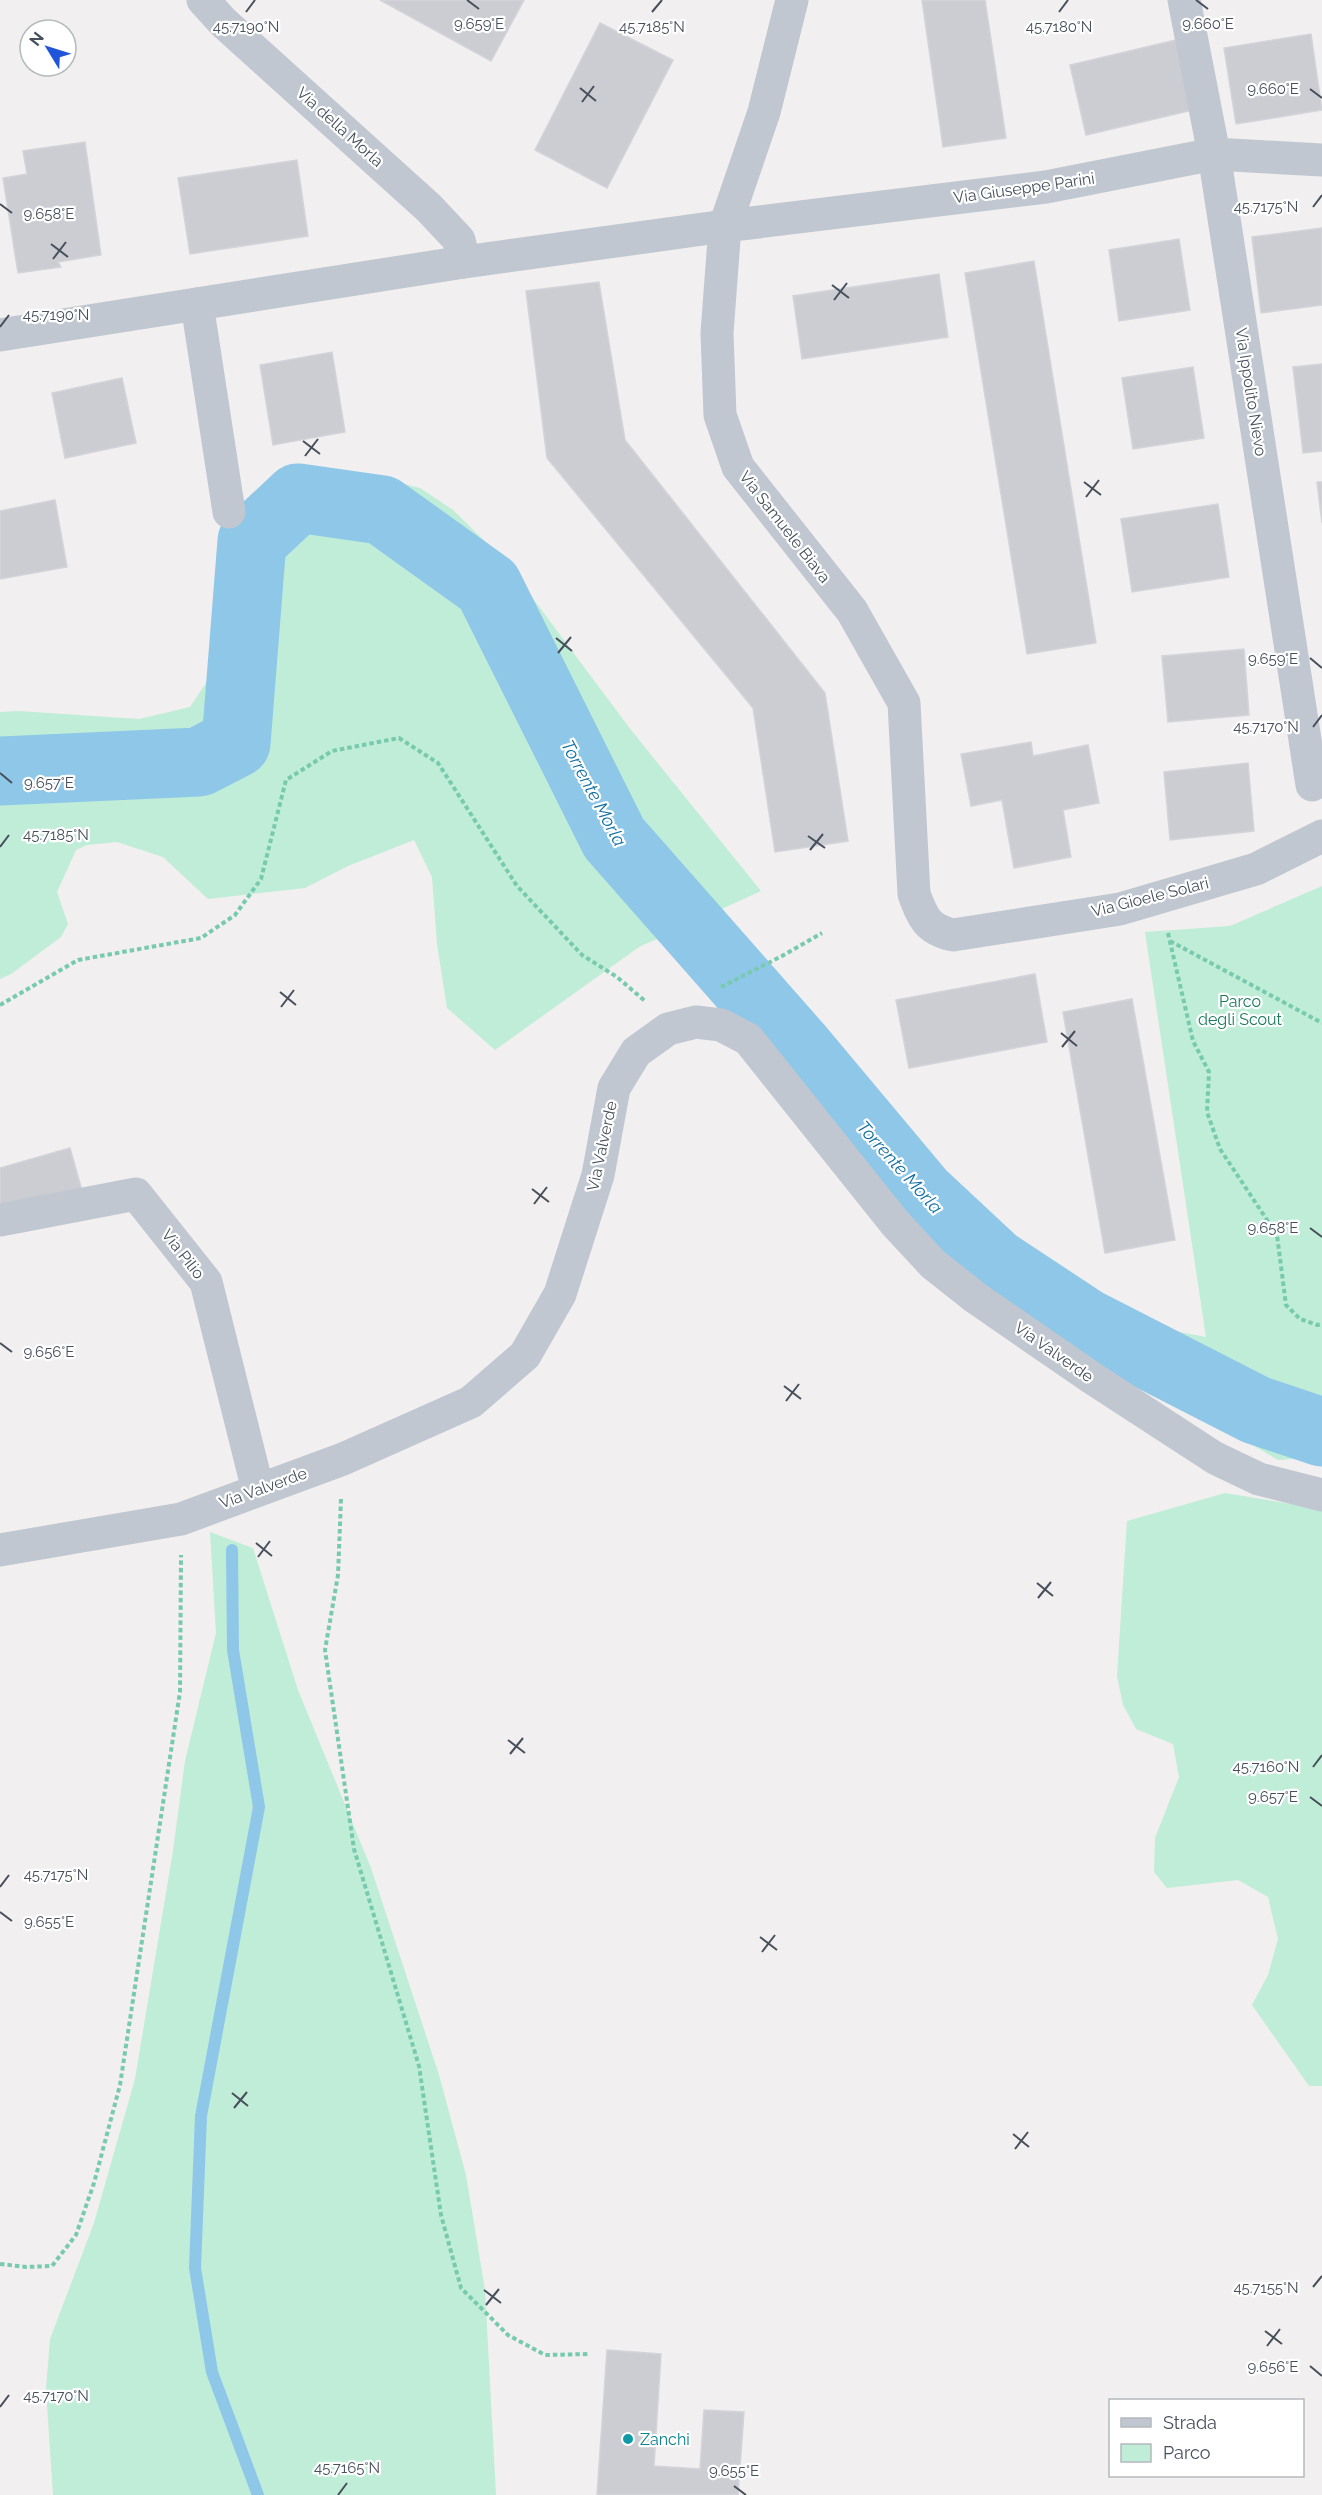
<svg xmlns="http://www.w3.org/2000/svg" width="1322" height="2495" font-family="Raleway,sans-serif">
	<rect width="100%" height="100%" fill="#f1efef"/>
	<!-- green -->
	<g fill="#bfedd8">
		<path d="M375,477L420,488L453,510L505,561L631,730L761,891L639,947L495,1050L447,1008L437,944L432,877L414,840L348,866L305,888L208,899L163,857L117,842L87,845L76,850L57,892L68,924L61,937L11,974L0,979V712L18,711L139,719L190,707L212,674L239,563L262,516L294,493L331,479Z"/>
		<path d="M1322,886V1456L1278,1460L1095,1351L1016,1247L1154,1327L1206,1337L1145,932L1230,926Z"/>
		<path d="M1225,1493L1322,1509V2086H1309L1252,2005L1268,1975L1278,1939L1268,1897L1238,1880L1167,1888L1154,1872L1155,1838L1179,1777L1173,1744L1136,1729L1123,1705L1117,1676L1127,1521Z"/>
		<path d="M210,1532L253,1548L298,1690L371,1868L439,2075L466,2175L485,2290L496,2495H53L46,2389L50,2339L94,2223L135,2079L173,1851L185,1761L216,1633Z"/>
	</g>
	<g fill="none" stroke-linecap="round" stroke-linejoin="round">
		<!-- stream -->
		<path stroke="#8ec7e8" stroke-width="12" d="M232,1550L233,1650L259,1807L201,2116L195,2268L212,2372L258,2495"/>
		<!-- river -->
		<path stroke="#8ec7e8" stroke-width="69" d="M0,771L199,762L236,743L252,541L298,498L382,510L488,586L614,838L797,1046L921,1194L995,1263L1086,1323L1256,1410L1322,1432"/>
	</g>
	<!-- building -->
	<g fill="#cccdd3" stroke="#d3d4da" stroke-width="1.5">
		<path d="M380,0H524L491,61Z"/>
		<path d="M922,0H985L1006,138L943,147Z"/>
		<path d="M600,23L673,60L607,188L535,150Z"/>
		<path d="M1311,34L1322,110L1236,124L1224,48Z"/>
		<path d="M1176,40L1193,110L1086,135L1070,65Z"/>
		<path d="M85,142L101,255L58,262L61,267L18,273L3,178L27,174L23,151Z"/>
		<path d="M297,160L308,236L190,254L178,178Z"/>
		<path d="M1322,228V305L1261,313L1252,237Z"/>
		<path d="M1179,239L1190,310L1119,321L1109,250Z"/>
		<path d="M1034,261L1096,643L1027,654L965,273Z"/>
		<path d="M939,274L948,337L802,359L793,296Z"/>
		<path d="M599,282L625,440L825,693L848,841L775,852L753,708L547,458L526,291Z"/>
		<path d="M332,352L345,432L273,445L260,365Z"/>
		<path d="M1322,364V451L1303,453L1293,367Z"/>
		<path d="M1193,367L1204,438L1133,449L1122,378Z"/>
		<path d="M122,378L136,443L65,458L52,393Z"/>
		<path d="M1317,482H1322V523Z"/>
		<path d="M55,500L67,567L0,579V511Z"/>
		<path d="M1218,504L1229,577L1132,592L1121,519Z"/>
		<path d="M1244,649L1249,715L1168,722L1162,656Z"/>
		<path d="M1031,742L1033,756L1088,745L1099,803L1063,810L1071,857L1014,868L1002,800L971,806L961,754Z"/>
		<path d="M1248,763L1254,831L1170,840L1164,772Z"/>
		<path d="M1035,974L1047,1042L909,1068L896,1000Z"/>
		<path d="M1132,999L1175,1240L1105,1253L1063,1012Z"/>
		<path d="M70,1148L83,1194L0,1217V1168Z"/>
		<path d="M607,2350L661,2354L654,2466L700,2469L704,2410L744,2412L738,2495H597Z"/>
	</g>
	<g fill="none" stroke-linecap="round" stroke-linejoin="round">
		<!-- path -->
		<g stroke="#78caae" stroke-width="4" stroke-dasharray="4.5 3" stroke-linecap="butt">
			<path d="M1168,933L1193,1041L1209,1072L1207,1112L1220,1149L1277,1235L1286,1305L1300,1319L1317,1325L1322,1324"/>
			<path d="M1170,941L1322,1023"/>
			<path d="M721,987L782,956L822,933"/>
			<path d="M0,1005L78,960L201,938L235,915L261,879L286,780L332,751L399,738L438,763L517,886L582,955L617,977L645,1001"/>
			<path d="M341,1499L338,1575L325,1650L354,1849L419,2066L441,2215L461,2288L508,2335L545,2355L590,2354"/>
			<path d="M0,2264L26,2267L52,2266L76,2235L94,2183L120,2085L180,1692L181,1555"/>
		</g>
		<!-- minor -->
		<g stroke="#c0c7d0" stroke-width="33">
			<path d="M203,0L223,22L429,208L459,240L464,262"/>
			<path d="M792,0L764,112L725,226L717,333L720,415L738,467L852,611L904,703L914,894C923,918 927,929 953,935L1120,909L1256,869L1322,836"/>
			<path d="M1184,0L1214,154L1312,785"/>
			<path d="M197,304L229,512"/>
			<path d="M0,335L464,262L725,226L1046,187L1214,154L1322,160"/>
			<path d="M0,1220L136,1194L206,1282L258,1490"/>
			<path d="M0,1550L181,1519L343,1459L471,1402L525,1355L560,1294L598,1175L614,1088L636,1052L668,1029L696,1022L721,1025L748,1039L895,1223L933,1264L976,1298L1092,1378L1215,1458L1259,1479L1322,1495"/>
		</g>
	</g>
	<!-- ticks -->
	<path fill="none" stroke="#474f5b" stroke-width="2" d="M467,0L479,9M1196,0L1208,9M246,12L255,0M652,12L662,0M1059,12L1068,0M580,88L596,101M1310,89L1322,98M582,102L594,86M0,204L12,213M1313,207L1322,195M51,244L68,257M53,259L66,242M832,285L849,298M834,300L847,283M0,327L9,315M303,441L320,454M305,456L318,439M1084,482L1101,495M1086,497L1099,480M556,638L572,651M558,653L571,637M1310,658L1322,668M1313,727L1322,715M0,773L12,783M808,836L825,848M0,847L9,835M810,850L823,834M280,992L296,1005M281,1007L294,990M1061,1033L1077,1046M1062,1047L1075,1031M532,1189L549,1202M534,1204L547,1187M1310,1228L1322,1237M0,1343L12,1352M784,1386L801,1399M786,1401L799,1384M256,1543L272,1556M258,1557L270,1541M1037,1583L1053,1596M1038,1598L1051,1582M508,1740L525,1753M510,1754L523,1738M1313,1767L1322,1755M1310,1797L1322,1806M0,1887L9,1875M0,1912L12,1921M760,1937L777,1950M762,1952L775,1935M232,2093L248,2106M234,2108L247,2092M1013,2134L1029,2147M1015,2149L1028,2132M1313,2287L1322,2276M484,2290L501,2303M486,2305L499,2289M1265,2331L1282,2344M1267,2346L1280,2329M1310,2366L1322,2376M0,2407L9,2395M734,2486L746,2495M338,2495L347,2483"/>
	<!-- markers -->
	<circle fill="#0f9aa8" stroke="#fff" stroke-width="2" cx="628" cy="2439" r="6"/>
	<g text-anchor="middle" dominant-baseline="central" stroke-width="4.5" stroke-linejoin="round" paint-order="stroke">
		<!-- street labels -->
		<g font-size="16" fill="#474f5b" stroke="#fff">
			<text transform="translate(340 127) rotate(42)">Via della Morla</text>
			<text transform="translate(1024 188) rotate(-8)">Via Giuseppe Parini</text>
			<text transform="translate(1251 392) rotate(81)">Via Ippolito Nievo</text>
			<text transform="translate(785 527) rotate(52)">Via Samuele Biava</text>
			<text transform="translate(1150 897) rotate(-14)">Via Gioele Solari</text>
			<text transform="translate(602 1146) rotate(-78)">Via Valverde</text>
			<text transform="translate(183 1254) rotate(52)">Via Pilio</text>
			<text transform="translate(1054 1352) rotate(35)">Via Valverde</text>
			<text transform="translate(263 1488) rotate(-20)">Via Valverde</text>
		</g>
		<!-- park labels -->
		<g font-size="16" fill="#1b7a59" stroke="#fff">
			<text x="1240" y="1001">Parco<tspan x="1240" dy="18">degli Scout</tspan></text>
		</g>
		<!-- culture labels -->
		<g font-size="16" fill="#0d838f" stroke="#fff" text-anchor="start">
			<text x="640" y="2439">Zanchi</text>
		</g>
		<!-- water labels -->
		<g font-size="18" font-style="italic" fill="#126fa3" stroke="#fff">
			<text transform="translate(594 793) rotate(62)">Torrente Morla</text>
			<text transform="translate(900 1167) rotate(48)">Torrente Morla</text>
		</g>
	</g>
	<g font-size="15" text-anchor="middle" fill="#474f5b" stroke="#fff" stroke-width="4.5" stroke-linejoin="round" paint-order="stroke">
		<text x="479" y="29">9.659°E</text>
		<text x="1208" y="29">9.660°E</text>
		<text x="246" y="32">45.7190°N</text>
		<text x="652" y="32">45.7185°N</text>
		<text x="1059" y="32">45.7180°N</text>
		<text x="1273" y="94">9.660°E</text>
		<text x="1266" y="212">45.7175°N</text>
		<text x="49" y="219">9.658°E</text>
		<text x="56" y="320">45.7190°N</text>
		<text x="1273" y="664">9.659°E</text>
		<text x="1266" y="732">45.7170°N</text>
		<text x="49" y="788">9.657°E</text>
		<text x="56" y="840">45.7185°N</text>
		<text x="1273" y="1233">9.658°E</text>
		<text x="49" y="1357">9.656°E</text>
		<text x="1266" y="1772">45.7160°N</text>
		<text x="1273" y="1802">9.657°E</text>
		<text x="56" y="1880">45.7175°N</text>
		<text x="49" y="1927">9.655°E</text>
		<text x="1266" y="2293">45.7155°N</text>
		<text x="1273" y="2372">9.656°E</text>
		<text x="56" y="2401">45.7170°N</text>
		<text x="347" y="2473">45.7165°N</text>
		<text x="734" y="2476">9.655°E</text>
	</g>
	<!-- legend -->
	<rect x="1109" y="2399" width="195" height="78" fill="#ffffff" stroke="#b5b9bd" stroke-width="1.5"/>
	<rect x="1121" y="2418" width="30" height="9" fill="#c0c7d0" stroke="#b5b9bd" stroke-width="1.5"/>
	<text x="1163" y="2429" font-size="18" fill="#474f5b">Strada</text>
	<rect x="1121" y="2444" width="30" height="18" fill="#bfedd8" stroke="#b5b9bd" stroke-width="1.5"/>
	<text x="1163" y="2459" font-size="18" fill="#474f5b">Parco</text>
	<!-- north arrow -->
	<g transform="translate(48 48) rotate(308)"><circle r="28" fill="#ffffff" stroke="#b5b9bd" stroke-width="1.5"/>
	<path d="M0-4.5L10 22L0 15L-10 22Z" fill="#2055d9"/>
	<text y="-9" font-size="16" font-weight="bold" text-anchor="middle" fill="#474f5b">N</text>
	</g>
</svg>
